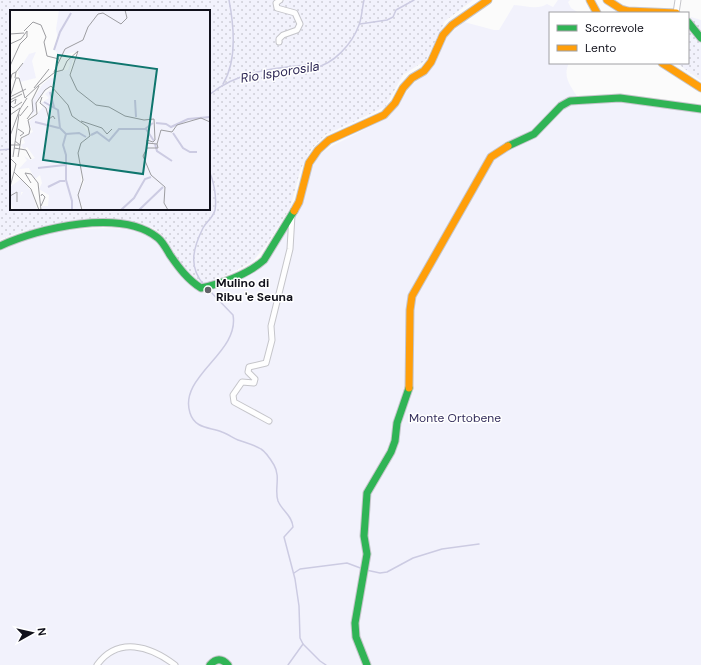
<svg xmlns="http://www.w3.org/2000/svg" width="701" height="665" font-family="'DM Sans',sans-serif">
	<defs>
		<pattern id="grass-dots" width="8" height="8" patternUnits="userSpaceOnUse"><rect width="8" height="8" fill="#f2f2fc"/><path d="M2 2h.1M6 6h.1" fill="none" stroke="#ceced7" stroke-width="1.8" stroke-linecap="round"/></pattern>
	</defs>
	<rect width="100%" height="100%" fill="#fbfbfb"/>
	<!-- grass -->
	<g fill="url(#grass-dots)" fill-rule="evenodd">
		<path d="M0,0H473L445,21L426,60L403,75L385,107L325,135L312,148L301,168L290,208L265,247L252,262L217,280L201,285C193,277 184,270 177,261C171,253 168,242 162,235C135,206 32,224 0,240ZM11,11H209V209H11Z"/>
		<path d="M691,17L701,20V81L677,63H688V28Z"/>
	</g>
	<!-- park -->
	<path fill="#f2f2fc" d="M558,0H570L568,2L571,8L579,13H550V63H569C562,77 571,86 578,98L632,103L701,113V665H0V249C11,244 23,239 34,235C55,230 135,222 151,236C170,251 176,275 196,289L254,271L299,210L311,169L320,154L332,146L389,117L412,85L429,72L448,36L464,22L494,30H499L514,5C525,6 539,10 547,4L553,7Z"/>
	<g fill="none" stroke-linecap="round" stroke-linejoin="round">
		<!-- stream -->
		<g stroke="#cccbe2" stroke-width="1.5">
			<path d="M360,24L387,20L393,17L396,10L414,0"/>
			<path d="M223,84C237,61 234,26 229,0"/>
			<path d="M209,95C236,72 273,68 307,65L314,68C334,64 352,44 359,25C362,17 362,8 364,0"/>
			<path d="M0,150L11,149"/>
			<path d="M204,285C188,267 193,248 203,228C206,222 213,218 215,210C217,199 214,181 209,171"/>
			<path d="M208,289L233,315C240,353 178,376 190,413C195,429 210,427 222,432C228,434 233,438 238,440C246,443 255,445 261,449C266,452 271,460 274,465C281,477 274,490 278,501C282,511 292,515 293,527L284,537L295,579L299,606L300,638L303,644L320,661L326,665"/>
			<path d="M366,570L380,573L387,572L413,558L442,549L479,544"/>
			<path d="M294,573L300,569L347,563L363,569"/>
			<path d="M288,665L303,644"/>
		</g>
		<defs>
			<g id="street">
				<path d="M676,13L678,0"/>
				<path d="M279,42V39L283,35L297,30L300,24L295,13L277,8L276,3L280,0"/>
				<path d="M269,421L234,402L233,395L242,382L254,383L255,379L248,372L249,367L266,363L272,340L271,326L290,249L292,215"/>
				<path d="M97,665C118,636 150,646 175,665"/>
			</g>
			<g id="fast">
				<path d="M688,22L701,38"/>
				<path d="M508,146L534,134L561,106L570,101L620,98L701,109"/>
				<path d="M0,246C39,228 121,208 158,238C163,242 167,250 170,255C179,268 188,280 201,288C223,283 247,275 264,260L294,211"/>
				<path d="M210,665C216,658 222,658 228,665"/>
				<path d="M367,665L356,637L355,623L367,554L364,536L367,493L391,452L395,441L397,423L409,388"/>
			</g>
			<g id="slow">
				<path d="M590,0L597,13"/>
				<path d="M607,0L621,9L628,11L676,13"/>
				<path d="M662,63L701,88"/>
				<path d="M294,211L299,202L309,163L318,150L329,140L384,115L395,103L403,88L412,78L424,71L431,62L443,35L452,25L488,0"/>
				<path d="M409,388L410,310L412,296L491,157L508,146"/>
			</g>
		</defs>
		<!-- street casing -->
		<use href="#street" stroke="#c5c5ca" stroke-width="7"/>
		<!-- fast casing -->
		<use href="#fast" stroke="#c5c5ca" stroke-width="9"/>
		<!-- slow casing -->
		<use href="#slow" stroke="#c5c5ca" stroke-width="9"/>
		<!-- street -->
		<use href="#street" stroke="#fefefe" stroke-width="5"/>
		<!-- fast -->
		<use href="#fast" stroke="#30b455" stroke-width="7"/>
		<!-- slow -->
		<use href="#slow" stroke="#ff9f0a" stroke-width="7"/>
	</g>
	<!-- markers -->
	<circle fill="#636369" stroke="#fff" stroke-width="1.5" cx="208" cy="290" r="4"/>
	<g text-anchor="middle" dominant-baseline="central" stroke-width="3" stroke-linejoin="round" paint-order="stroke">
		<!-- poi labels -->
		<g font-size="12" font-weight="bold" fill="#11111b" stroke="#fff" text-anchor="start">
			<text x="216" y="283">Mulino di<tspan x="216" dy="14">Ribu 'e Seuna</tspan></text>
		</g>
		<!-- park labels -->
		<g font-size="12" fill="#342e5c" stroke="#fff">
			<text x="455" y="418">Monte Ortobene</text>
		</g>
		<!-- water labels -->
		<g font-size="13" font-style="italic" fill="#2e2855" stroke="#fff">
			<text transform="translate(280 72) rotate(-9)">Rio Isporosila</text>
		</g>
	</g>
	<!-- overview -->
	<g transform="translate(10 10)">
		<rect width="200" height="200" fill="#fbfbfb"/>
		<path d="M42,78L80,124L71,161V200H32V196H38L39,185L29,179L32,173L30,165L25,169L19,158L9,159L17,150L14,146L20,150L25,148L17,137L14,139L11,135L15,133L13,128L23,122L19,112L33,97L31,93L39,88L35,84ZM14,181L22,182L27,200H14L10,194L9,188Z" fill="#f2f2fc"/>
		<path d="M64,46L60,60L59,96L41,75L26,91V102L21,107L23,90L32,75L40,68H45L44,65L50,61L58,60L60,55L59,51Z" fill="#f2f2fc"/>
		<path d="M26,42L22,51L26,68L10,72L8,61L19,44Z" fill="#f2f2fc"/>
		<path d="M49,0H200V200H73L69,185L74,172L69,152L70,136L78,129L79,119L62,104L46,81L48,76L43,65L48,63L55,67L61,65L65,47L69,43L65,42L50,46L44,39L48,29L46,19ZM11,169L22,182H11L10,194L15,199L4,200L0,192V177Z" fill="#f2f2fc"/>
		<path fill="none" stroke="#cccbe2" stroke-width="2" d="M44,40L50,22L61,3M40,82L44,97M125,90L126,107M34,92L48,100L50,118L56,124L53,135L56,145V170L62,191V200M25,112L49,118M146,113L156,114L161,117L178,109L200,107M136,119L144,131M163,123L173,138L180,142H187M56,124L69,123L76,127M81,125L87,122L99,131L109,119H135L143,113M145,134L147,141L162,151M28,158L55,155M38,177L50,171H55M111,200L124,188L135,169L141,167M129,200L153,177"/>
		<path fill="none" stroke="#9d9da1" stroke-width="1" d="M14,21L23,12L31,15L36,27L34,32L37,46L49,49M0,24L14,23M0,34L11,29L17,21V27L10,34L0,56M44,62L55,39L73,30L78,17L88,4L93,3L111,14L117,8L115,0M5,68L6,62L13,53M0,72L2,64L6,62M29,75L45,62L53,60L57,51L68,41L60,65L67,80L86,95L99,97L115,106L134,110L144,109L145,130L143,132L137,130V133L147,134L151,120L162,122L167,115L191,108L200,112M24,78L39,59M0,87L16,79M0,87L6,68H9L15,88L29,75M32,87L30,93L36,98L39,109L43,106L45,109M0,90L12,84M0,93L6,89L5,94M0,95L3,98L12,92M0,105L10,98M10,106L18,96M17,109L23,101L22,90L29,76M71,111L92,118L97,124L102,119M8,119L14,123L10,126M20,119L18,110L27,104L26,93L35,80L41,76L58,95L62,106L78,117L80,126L71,133L68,143L73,170L68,185L72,200M0,126L10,99L17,88M5,131L10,135L8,147M147,134L148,138H137L133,146L141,165L155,177L154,193L158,200M0,135H10L11,128L19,124L20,119M4,138L16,140L21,149M3,147L9,104M1,149L6,154L4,162M21,173L15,163L21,164L28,173L31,200M0,177L4,162L21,179L29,200M0,186L7,182V192M31,186L32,184L35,187L31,196"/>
		<path fill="#0f766e" fill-opacity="0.15" stroke="#0f766e" stroke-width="2" d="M48,45L147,59L133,164L33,150Z"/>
		<rect width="200" height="200" fill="none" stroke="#11111b" stroke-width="2"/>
	</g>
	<!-- legend -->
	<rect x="549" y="12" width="140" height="52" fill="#ffffff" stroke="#a0a0a4"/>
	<rect x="557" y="25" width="20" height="6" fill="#30b455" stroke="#a0a0a4"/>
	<text x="585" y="32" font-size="12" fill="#11111b">Scorrevole</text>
	<rect x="557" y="45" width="20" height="6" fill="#ff9f0a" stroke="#a0a0a4"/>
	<text x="585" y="52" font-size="12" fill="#11111b">Lento</text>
	<!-- north arrow -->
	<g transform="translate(32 633) rotate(82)" stroke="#ffffff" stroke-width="3" paint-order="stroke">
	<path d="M0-3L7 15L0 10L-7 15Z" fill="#11111b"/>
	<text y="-6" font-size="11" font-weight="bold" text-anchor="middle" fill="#11111b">N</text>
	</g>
</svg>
